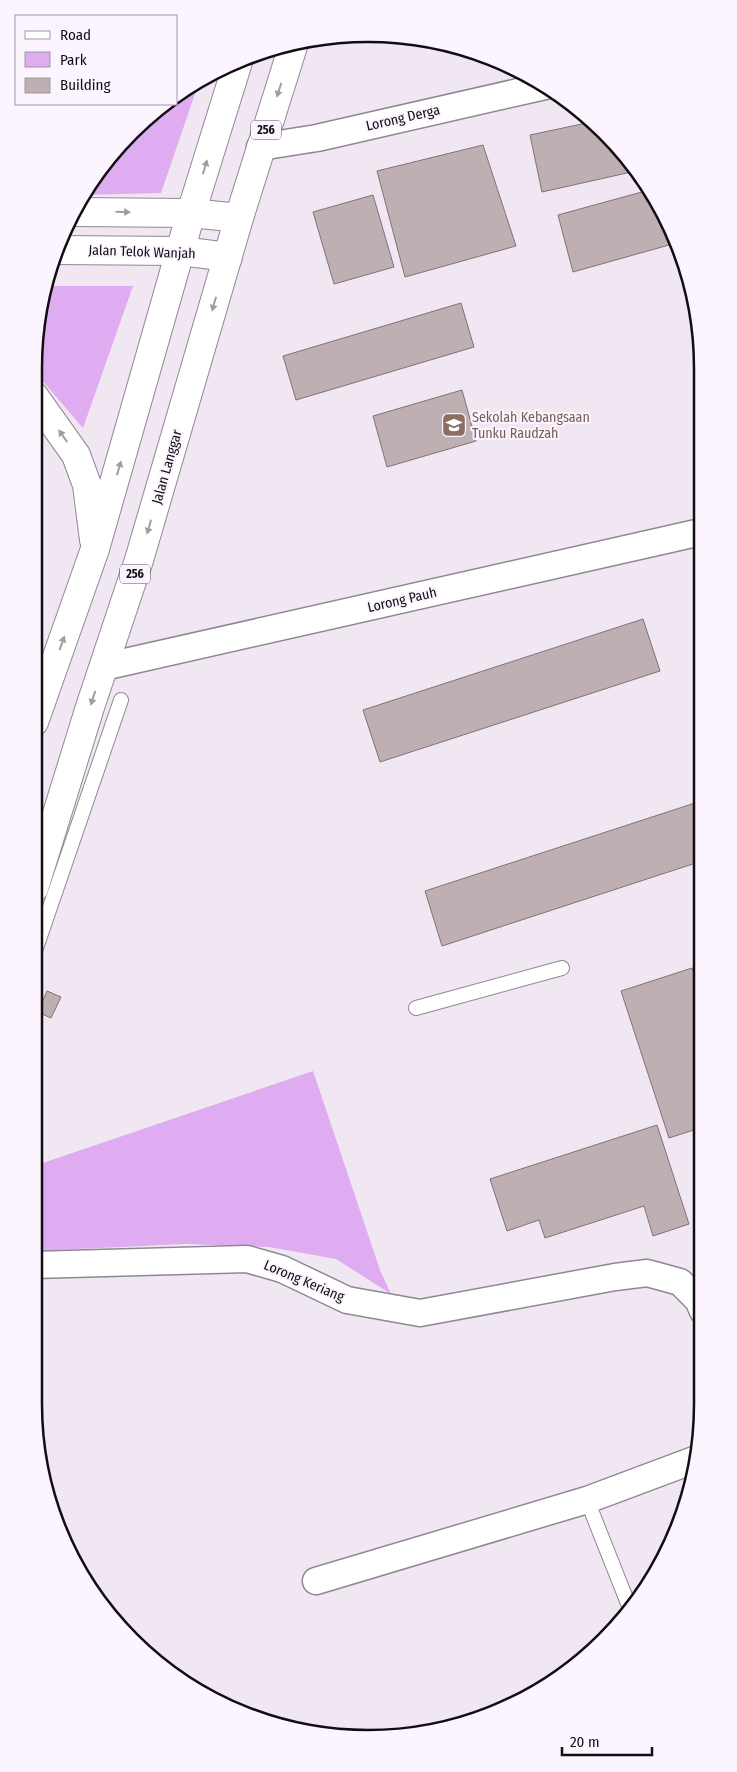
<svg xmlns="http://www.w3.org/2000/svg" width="737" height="1772" font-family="'Fira Sans Condensed',sans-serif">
	<rect width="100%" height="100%" fill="#f0e7f3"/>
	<!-- green -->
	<g fill="#dfacf1">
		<path d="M199,82L161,193L83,195L117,148L164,104H176V96Z"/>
		<path d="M47,286H133L83,428L34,371Z"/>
		<path d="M313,1071L380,1270L391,1294L336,1259L269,1247L186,1244L34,1251V1166Z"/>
	</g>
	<!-- building -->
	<g fill="#beafb3" stroke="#807276">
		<path d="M591,122L620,148L636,171L542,192L530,135Z"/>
		<path d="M483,145L516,246L405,277L377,171Z"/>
		<path d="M649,190L669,221L676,243L573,272L558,215Z"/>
		<path d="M373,195L394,267L334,284L313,212Z"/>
		<path d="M461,303L474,347L296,400L283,356Z"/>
		<path d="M462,390L476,441L387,467L373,416Z"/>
		<path d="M643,619L660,671L380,762L363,710Z"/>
		<path d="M698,802L702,812V861L442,946L425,891Z"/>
		<path d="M692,968L702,1000L703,1127L669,1138L621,991Z"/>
		<path d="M47,991L61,997L51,1018L38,1012Z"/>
		<path d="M657,1125L689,1224L653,1236L644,1206L545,1238L539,1220L507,1231L490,1179Z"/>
		<path d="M703,1137V1163L695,1140Z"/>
	</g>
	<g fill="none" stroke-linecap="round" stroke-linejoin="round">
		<defs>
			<g id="service">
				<path d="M34,954L121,700"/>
				<path d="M416,1008L562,968"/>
				<path d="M587,1500L631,1611"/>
			</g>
			<g id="minor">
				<path d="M260,147L317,138L545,86"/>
				<path d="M103,667L701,532"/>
				<path d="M34,1265L247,1259L282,1269L347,1300L420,1313L615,1277L647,1273L680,1282L698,1300L703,1311"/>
				<path d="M316,1581L587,1500L694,1460"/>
			</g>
			<g id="secondary">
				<path d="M74,212L191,213L239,218"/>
				<path d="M56,250L181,251L228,257"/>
			</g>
			<g id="primary">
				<path d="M34,396L76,455L87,485L94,540"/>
				<path d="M34,722L95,549L191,213L238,62"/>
				<path d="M34,888L90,707L139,560L239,218L294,43"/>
			</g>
		</defs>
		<!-- service casing -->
		<use href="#service" stroke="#8f8892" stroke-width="16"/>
		<!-- minor casing -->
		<use href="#minor" stroke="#8f8892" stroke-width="29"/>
		<!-- secondary casing -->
		<use href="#secondary" stroke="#8f8892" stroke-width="30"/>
		<!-- primary casing -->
		<use href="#primary" stroke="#8f8892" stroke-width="30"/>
		<!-- service -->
		<use href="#service" stroke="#fff" stroke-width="14"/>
		<!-- minor -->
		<use href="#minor" stroke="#fff" stroke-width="26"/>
		<!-- secondary -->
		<use href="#secondary" stroke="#fff" stroke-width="28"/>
		<!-- primary -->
		<use href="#primary" stroke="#fff" stroke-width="28"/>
	</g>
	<!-- one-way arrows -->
	<defs><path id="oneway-solid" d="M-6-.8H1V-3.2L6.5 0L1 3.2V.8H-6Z" transform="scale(1.25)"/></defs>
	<g fill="#a09fa0">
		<use href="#oneway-solid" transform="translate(279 90) rotate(108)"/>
		<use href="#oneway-solid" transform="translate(205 167) rotate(-73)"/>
		<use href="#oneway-solid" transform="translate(123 212) rotate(1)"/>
		<use href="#oneway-solid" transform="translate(214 304) rotate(106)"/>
		<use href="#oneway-solid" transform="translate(63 436) rotate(-125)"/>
		<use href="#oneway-solid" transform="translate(119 468) rotate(-74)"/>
		<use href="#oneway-solid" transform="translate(149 527) rotate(106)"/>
		<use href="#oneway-solid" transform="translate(62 643) rotate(-70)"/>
		<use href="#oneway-solid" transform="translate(93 698) rotate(108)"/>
	</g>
	<!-- icons -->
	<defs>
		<symbol id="school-square" viewBox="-11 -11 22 22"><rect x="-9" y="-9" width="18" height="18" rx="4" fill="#8d6e63" stroke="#fcf5ff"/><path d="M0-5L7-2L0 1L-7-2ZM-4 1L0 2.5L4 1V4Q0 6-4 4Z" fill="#fff"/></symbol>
	</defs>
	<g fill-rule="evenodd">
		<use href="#school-square" x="440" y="411" width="28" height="28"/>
	</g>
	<g text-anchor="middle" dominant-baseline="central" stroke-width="4" stroke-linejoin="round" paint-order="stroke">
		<!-- shield labels -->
		<g fill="#fcf5ff" stroke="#585359" stroke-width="1">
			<rect x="251" y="120.5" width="30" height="19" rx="4"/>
			<rect x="120" y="564.5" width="30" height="19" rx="4"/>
		</g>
		<g font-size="12" font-weight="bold" fill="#110e12">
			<text x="266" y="130">256</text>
			<text x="135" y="574">256</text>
		</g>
		<!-- street labels -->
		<g font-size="14" fill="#110e12" stroke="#fcf5ff">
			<text transform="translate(403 118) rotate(-13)">Lorong Derga</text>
			<text transform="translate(142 252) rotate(2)">Jalan Telok Wanjah</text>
			<text transform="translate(167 467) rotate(-74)">Jalan Langgar</text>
			<text transform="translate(402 600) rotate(-13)">Lorong Pauh</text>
			<text transform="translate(304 1281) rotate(23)">Lorong Keriang</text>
		</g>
		<!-- education labels -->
		<g font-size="14" fill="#785e54" stroke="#fcf5ff" text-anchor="start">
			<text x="472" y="417">Sekolah Kebangsaan<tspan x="472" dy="16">Tunku Raudzah</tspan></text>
		</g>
	</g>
	<!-- crop -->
	<path d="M0 0H737V1772H0ZM368 42H368A326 326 0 0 1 694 368V1404A326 326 0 0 1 368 1730H368A326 326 0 0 1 42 1404V368A326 326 0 0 1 368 42Z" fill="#fcf5ff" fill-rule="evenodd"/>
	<path fill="none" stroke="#110e12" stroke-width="2.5" d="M368 42H368A326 326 0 0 1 694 368V1404A326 326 0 0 1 368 1730H368A326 326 0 0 1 42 1404V368A326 326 0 0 1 368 42Z"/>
	<!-- legend -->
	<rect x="15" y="15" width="162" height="90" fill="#fcf5ff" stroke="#9e99a0"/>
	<rect x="25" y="31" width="25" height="8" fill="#ffffff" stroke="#9e99a0"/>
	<text x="60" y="40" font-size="15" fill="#110e12">Road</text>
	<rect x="25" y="52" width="25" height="15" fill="#dfacf1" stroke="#9e99a0"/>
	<text x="60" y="65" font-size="15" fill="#110e12">Park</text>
	<rect x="25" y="78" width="25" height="15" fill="#beafb3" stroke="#9e99a0"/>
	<text x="60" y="90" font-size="15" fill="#110e12">Building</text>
	<!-- scale -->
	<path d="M562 1747v8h90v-8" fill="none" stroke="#110e12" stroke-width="2.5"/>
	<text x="570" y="1747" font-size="15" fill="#110e12" stroke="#fcf5ff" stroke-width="4" paint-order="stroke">20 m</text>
</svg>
